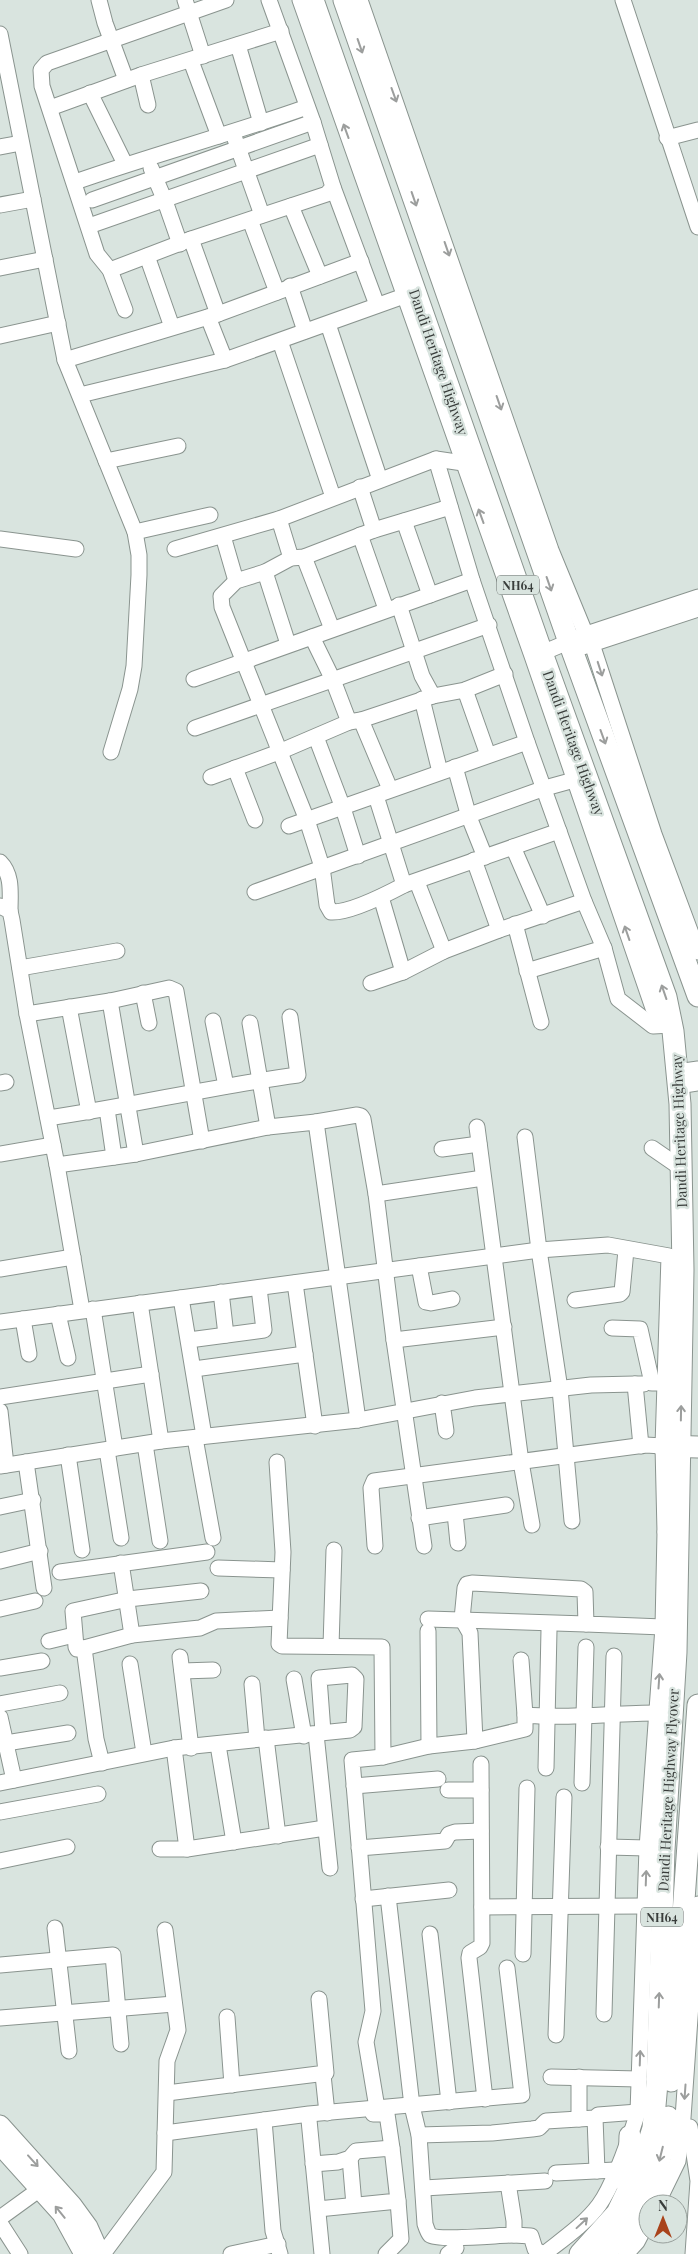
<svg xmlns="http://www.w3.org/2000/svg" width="698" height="2254" font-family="'Playfair Display',serif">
	<rect width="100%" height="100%" fill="#d9e4df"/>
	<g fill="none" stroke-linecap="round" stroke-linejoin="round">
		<defs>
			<g id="minor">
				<path d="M99,0L105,23L126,80"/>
				<path d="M185,0L203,56"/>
				<path d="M300,0L532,656L653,1008L658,1014L671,1020"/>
				<path d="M360,0L551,550L586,635L592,644L654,834L698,952"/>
				<path d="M623,0L698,227"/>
				<path d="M0,34L65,360L135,532L139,555V575L134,666L130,689L111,752"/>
				<path d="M238,45L261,123"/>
				<path d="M191,61L219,136"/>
				<path d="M141,75L148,105"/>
				<path d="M90,93L125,164"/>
				<path d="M50,108L141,75L281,31"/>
				<path d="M667,138L698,130"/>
				<path d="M235,139L262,215"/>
				<path d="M0,147L21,143"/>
				<path d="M151,168L165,201L180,244"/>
				<path d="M75,182C152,155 231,134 307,107"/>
				<path d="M333,187L377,305"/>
				<path d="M92,200L313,122"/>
				<path d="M0,205L33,199"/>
				<path d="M291,206L320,276"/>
				<path d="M250,220L277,292"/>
				<path d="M89,226L320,145"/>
				<path d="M191,239L218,314"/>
				<path d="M147,256L172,327"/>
				<path d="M0,268L45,259"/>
				<path d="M110,270L191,239L327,194L333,187L313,122L269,0"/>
				<path d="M290,286L305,331"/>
				<path d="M125,310L110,270L97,254L42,86L41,70L47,63L226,0"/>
				<path d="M208,317L225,360"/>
				<path d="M328,324L380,480"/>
				<path d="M0,336L58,323"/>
				<path d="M280,341L333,497"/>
				<path d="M65,360L218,314L361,261"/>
				<path d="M80,395L225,360L404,296"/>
				<path d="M436,459L472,580L527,742L584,901L604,948"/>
				<path d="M106,461L178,446"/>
				<path d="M360,487L374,530"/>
				<path d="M450,507L374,530L304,557L291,558L265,572L236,581L221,596L222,607L307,820L322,867L327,905L331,912C349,913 387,894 404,885L559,831"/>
				<path d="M279,519L291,558"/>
				<path d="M404,521L430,595"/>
				<path d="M135,532L210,515"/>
				<path d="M360,535L386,609"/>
				<path d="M223,536L236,581"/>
				<path d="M0,539L76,549"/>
				<path d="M175,549L279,519L436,459L463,463"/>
				<path d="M304,557L332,629"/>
				<path d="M265,572L288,644"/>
				<path d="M399,605L422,676L433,696"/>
				<path d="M312,637L333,680L349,722"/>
				<path d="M583,647L698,609"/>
				<path d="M542,653L592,632L698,597"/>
				<path d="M194,679L472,580"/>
				<path d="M465,690L488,755"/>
				<path d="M422,699L440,772"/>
				<path d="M361,720L390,789"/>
				<path d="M195,728L489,625"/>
				<path d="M316,737L343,808L358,856"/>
				<path d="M455,767L469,817L485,857"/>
				<path d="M235,768L255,820"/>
				<path d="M211,777L279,752L349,722L361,720L433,696L465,690L505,674"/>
				<path d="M376,796L404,885"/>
				<path d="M289,826L527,742"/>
				<path d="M513,847L543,916"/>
				<path d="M474,860L499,930"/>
				<path d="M0,862C13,875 10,894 10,911"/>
				<path d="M417,882L444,951"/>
				<path d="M255,892L545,788L574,780"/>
				<path d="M381,897L403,972"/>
				<path d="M0,906L10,911L12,920L27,1014L57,1165L82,1310"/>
				<path d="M515,924L541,1022"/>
				<path d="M20,968L117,951"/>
				<path d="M527,971L604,948L618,999L653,1026L672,1025"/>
				<path d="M371,983L403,972L444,951L499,930L584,901"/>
				<path d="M143,993L149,1023"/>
				<path d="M110,1001L136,1154"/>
				<path d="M69,1007L89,1112"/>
				<path d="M27,1014L110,1001L169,988L176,991L202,1141"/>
				<path d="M213,1021L226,1086"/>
				<path d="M250,1023L268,1127"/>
				<path d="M677,1072L698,1069"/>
				<path d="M0,1083L6,1082"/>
				<path d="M678,1086L698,1083"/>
				<path d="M107,1109L114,1157"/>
				<path d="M48,1118C132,1106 214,1086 298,1075L290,1017"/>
				<path d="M316,1122L357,1115L361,1116L363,1119L376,1194L394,1340L424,1546"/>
				<path d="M477,1127L521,1462L532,1525"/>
				<path d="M525,1137L539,1250L560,1389L572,1521"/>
				<path d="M652,1148L681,1168"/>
				<path d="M442,1149L479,1144"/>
				<path d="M0,1154L53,1145"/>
				<path d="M57,1165L136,1154L268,1127L316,1122L358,1420"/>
				<path d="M376,1194L483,1178"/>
				<path d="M419,1266L426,1302L431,1303L452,1299"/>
				<path d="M0,1269L73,1257"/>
				<path d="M295,1283L315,1426"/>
				<path d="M221,1292L226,1335"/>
				<path d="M181,1298L204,1436"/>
				<path d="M575,1300L620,1294L622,1292L626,1250"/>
				<path d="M140,1303L161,1441"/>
				<path d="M93,1309L115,1448"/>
				<path d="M58,1314L68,1358"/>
				<path d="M23,1319L29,1354"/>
				<path d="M0,1322L539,1250L608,1245L669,1256L663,1446L665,1532"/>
				<path d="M612,1328L640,1329L652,1383H664"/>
				<path d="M189,1340L264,1330L259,1288"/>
				<path d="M394,1340L504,1327"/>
				<path d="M194,1369L305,1354"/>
				<path d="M0,1397L151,1374"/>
				<path d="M442,1403L446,1431"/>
				<path d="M0,1411L6,1465"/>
				<path d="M195,1438L213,1538"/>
				<path d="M145,1444L160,1541"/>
				<path d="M641,1446L635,1384H644"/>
				<path d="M107,1450L121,1538"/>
				<path d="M68,1455L82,1550"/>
				<path d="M26,1462L44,1588"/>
				<path d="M277,1462L283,1552L279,1644L282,1646L382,1647L383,1757"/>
				<path d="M0,1466L161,1441L358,1420L475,1398L591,1385L635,1384"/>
				<path d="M0,1507L33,1500"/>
				<path d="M455,1513L458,1543"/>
				<path d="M419,1518L506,1505"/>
				<path d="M375,1546L371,1488L374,1481L645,1445L663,1446"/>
				<path d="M0,1561L40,1551"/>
				<path d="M121,1563L132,1635"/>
				<path d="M218,1568L282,1570"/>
				<path d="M60,1572L207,1552"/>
				<path d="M201,1591L128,1599L73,1611L76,1647L77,1649L84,1648L132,1635L200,1628L216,1621L280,1618"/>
				<path d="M0,1609L35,1601"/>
				<path d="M428,1619L586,1624"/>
				<path d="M428,1631L429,1746"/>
				<path d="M49,1641L74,1635"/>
				<path d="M331,1646L334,1550"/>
				<path d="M84,1648L96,1739L102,1763"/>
				<path d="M180,1657L191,1748"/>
				<path d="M521,1660L525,1715"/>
				<path d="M130,1664L144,1753"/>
				<path d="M0,1668L42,1661"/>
				<path d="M182,1671L213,1670"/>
				<path d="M294,1679L304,1736"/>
				<path d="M252,1684L257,1739"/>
				<path d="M0,1704L60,1693"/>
				<path d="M0,1717L14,1780"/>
				<path d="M316,1734L330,1868"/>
				<path d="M266,1738L278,1836"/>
				<path d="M475,1741L470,1633L462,1619L465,1588L467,1584L472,1583L581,1589L585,1592L586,1624L663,1627"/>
				<path d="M6,1743L68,1733"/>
				<path d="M218,1745L234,1842"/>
				<path d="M174,1748L187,1849"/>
				<path d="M481,1764L482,1943L480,1947L470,1953L469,1958L485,2099"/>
				<path d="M546,1768L549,1630"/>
				<path d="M0,1783L174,1748L350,1730L354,1727L356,1679L352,1675L319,1678L323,1732"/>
				<path d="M582,1783L586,1647"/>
				<path d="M354,1786L438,1779"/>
				<path d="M448,1790H481"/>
				<path d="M0,1812L98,1794"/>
				<path d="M608,1847L647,1848"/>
				<path d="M359,1848L445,1841L449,1834L455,1832L481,1831"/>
				<path d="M160,1849H187L325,1828"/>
				<path d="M0,1861L67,1847"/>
				<path d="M388,1896L412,2106L419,2135L425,2224C426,2227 428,2233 430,2235C438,2241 500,2235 514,2235V2221L508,2183"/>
				<path d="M363,1899L449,1890"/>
				<path d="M482,1907L645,1906"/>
				<path d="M55,1928L69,2051"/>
				<path d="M430,1934L449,2102"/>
				<path d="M523,1954L527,1788"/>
				<path d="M0,1965L113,1955L121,2044"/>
				<path d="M604,2014L614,1656"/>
				<path d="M227,2017L232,2085"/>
				<path d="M0,2018L174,2004"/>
				<path d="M556,2035L564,1797"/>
				<path d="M323,2075L327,2113"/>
				<path d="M551,2077L639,2079"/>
				<path d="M579,2077V2119"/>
				<path d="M167,2093L326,2073L319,1999"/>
				<path d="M377,2108L366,2042L373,2011L352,1760L383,1757L429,1746L475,1741L525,1729V1715C569,1719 613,1713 657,1713"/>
				<path d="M373,2114H387L392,2148"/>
				<path d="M595,2118L597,2171"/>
				<path d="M264,2120L273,2231L280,2254"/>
				<path d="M309,2120L322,2254"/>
				<path d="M690,2127L698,2181L693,2254"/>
				<path d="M165,2133L309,2114L522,2095L507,1968"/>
				<path d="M419,2135L492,2133L532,2129L539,2128L546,2121L595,2118L598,2115L638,2112"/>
				<path d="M350,2158L354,2205"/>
				<path d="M313,2164L338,2162L350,2158L356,2151L392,2148L398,2201L318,2209"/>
				<path d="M556,2173L615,2170"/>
				<path d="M424,2188L545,2181"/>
				<path d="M657,2204L678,2161L682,2132L698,1904"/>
				<path d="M0,2218L40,2189"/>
				<path d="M0,2223L20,2254"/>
				<path d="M514,2235L531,2236L535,2249L543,2254"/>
				<path d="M103,2254L164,2172L167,2061L178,2030L165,1930"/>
				<path d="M231,2254L278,2244"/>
				<path d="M386,2254L401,2239L398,2201"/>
				<path d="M448,2254L456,2248"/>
				<path d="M544,2254C563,2239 585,2224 599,2205C614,2184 630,2137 638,2112L647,1848L663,1627L665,1532L670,1525"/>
				<path d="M626,2254L637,2242L648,2221"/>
			</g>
			<g id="major">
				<path d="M0,2125L72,2205L88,2227L100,2254"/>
				<path d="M0,2145L62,2214L84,2254"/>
			</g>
			<g id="highway">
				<path d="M313,0L542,653L666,997L673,1031L680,1104L683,1270L676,1652L664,1850L657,2083L653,2128L644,2157L617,2213L580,2254"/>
				<path d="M344,0L569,642L698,996"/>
				<path d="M663,1446L698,1447"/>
				<path d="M671,2081L698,1705"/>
				<path d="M625,2181L629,2168L630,2136"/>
				<path d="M604,2254C641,2218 664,2167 668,2117"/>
			</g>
		</defs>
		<!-- minor casing -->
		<use href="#minor" stroke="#8a948f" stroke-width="17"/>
		<!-- major casing -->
		<use href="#major" stroke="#8a948f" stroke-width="21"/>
		<!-- highway casing -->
		<use href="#highway" stroke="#8a948f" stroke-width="23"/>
		<!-- minor -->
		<use href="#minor" stroke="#fff" stroke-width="15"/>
		<!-- major -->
		<use href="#major" stroke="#fff" stroke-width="19"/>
		<!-- highway -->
		<use href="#highway" stroke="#fff" stroke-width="21"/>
	</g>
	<!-- one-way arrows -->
	<defs><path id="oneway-shaft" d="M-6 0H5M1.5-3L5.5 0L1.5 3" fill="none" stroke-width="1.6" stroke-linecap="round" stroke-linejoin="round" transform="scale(1.25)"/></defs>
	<g stroke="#9c9e9d">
		<use href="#oneway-shaft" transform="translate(360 46) rotate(71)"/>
		<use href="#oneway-shaft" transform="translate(394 95) rotate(70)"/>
		<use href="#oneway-shaft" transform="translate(346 131) rotate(-110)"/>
		<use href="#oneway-shaft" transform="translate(414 199) rotate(71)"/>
		<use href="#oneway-shaft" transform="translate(447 249) rotate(71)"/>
		<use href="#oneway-shaft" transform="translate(499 403) rotate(71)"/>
		<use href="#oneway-shaft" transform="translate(481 516) rotate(-110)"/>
		<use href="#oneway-shaft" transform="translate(549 584) rotate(71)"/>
		<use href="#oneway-shaft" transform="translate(600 669) rotate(72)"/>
		<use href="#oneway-shaft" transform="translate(603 737) rotate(70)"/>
		<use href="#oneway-shaft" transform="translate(627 933) rotate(-109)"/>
		<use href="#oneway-shaft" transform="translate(664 992) rotate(-109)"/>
		<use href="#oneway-shaft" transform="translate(681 1413) rotate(-89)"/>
		<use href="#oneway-shaft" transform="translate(659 1681) rotate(-86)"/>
		<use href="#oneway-shaft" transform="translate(646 1878) rotate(-88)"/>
		<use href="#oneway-shaft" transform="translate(659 2000) rotate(-88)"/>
		<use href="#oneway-shaft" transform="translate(640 2058) rotate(-88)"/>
		<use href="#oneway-shaft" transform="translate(685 2092) rotate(94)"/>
		<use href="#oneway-shaft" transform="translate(661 2154) rotate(104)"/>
		<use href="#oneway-shaft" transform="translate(33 2161) rotate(48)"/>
		<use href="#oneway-shaft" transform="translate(60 2212) rotate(-129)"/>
		<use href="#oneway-shaft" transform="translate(582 2223) rotate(-43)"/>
	</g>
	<g text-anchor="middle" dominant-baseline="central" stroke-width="4.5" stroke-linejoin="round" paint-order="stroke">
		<!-- shield labels -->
		<g fill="#d9e4df" stroke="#696f6c" stroke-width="1">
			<rect x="497" y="575.5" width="42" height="19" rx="4"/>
			<rect x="641" y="1907.5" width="42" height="19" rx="4"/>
		</g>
		<g font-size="12" font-weight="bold" fill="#393d3b">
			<text x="518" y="585">NH64</text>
			<text x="662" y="1917">NH64</text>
		</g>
		<!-- street labels -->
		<g font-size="14" fill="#393d3b" stroke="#d9e4df">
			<text transform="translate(439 362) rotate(71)">Dandi Heritage Highway</text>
			<text transform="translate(574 743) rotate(70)">Dandi Heritage Highway</text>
			<text transform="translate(679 1131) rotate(-92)">Dandi Heritage Highway</text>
			<text transform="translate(668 1790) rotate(-87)">Dandi Heritage Highway Flyover</text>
		</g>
	</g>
	<!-- north arrow -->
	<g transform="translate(663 2219)"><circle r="24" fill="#d9e4df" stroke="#99a19d"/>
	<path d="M0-4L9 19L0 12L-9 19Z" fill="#a9431b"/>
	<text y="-8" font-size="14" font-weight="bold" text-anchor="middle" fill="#393d3b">N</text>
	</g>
</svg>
